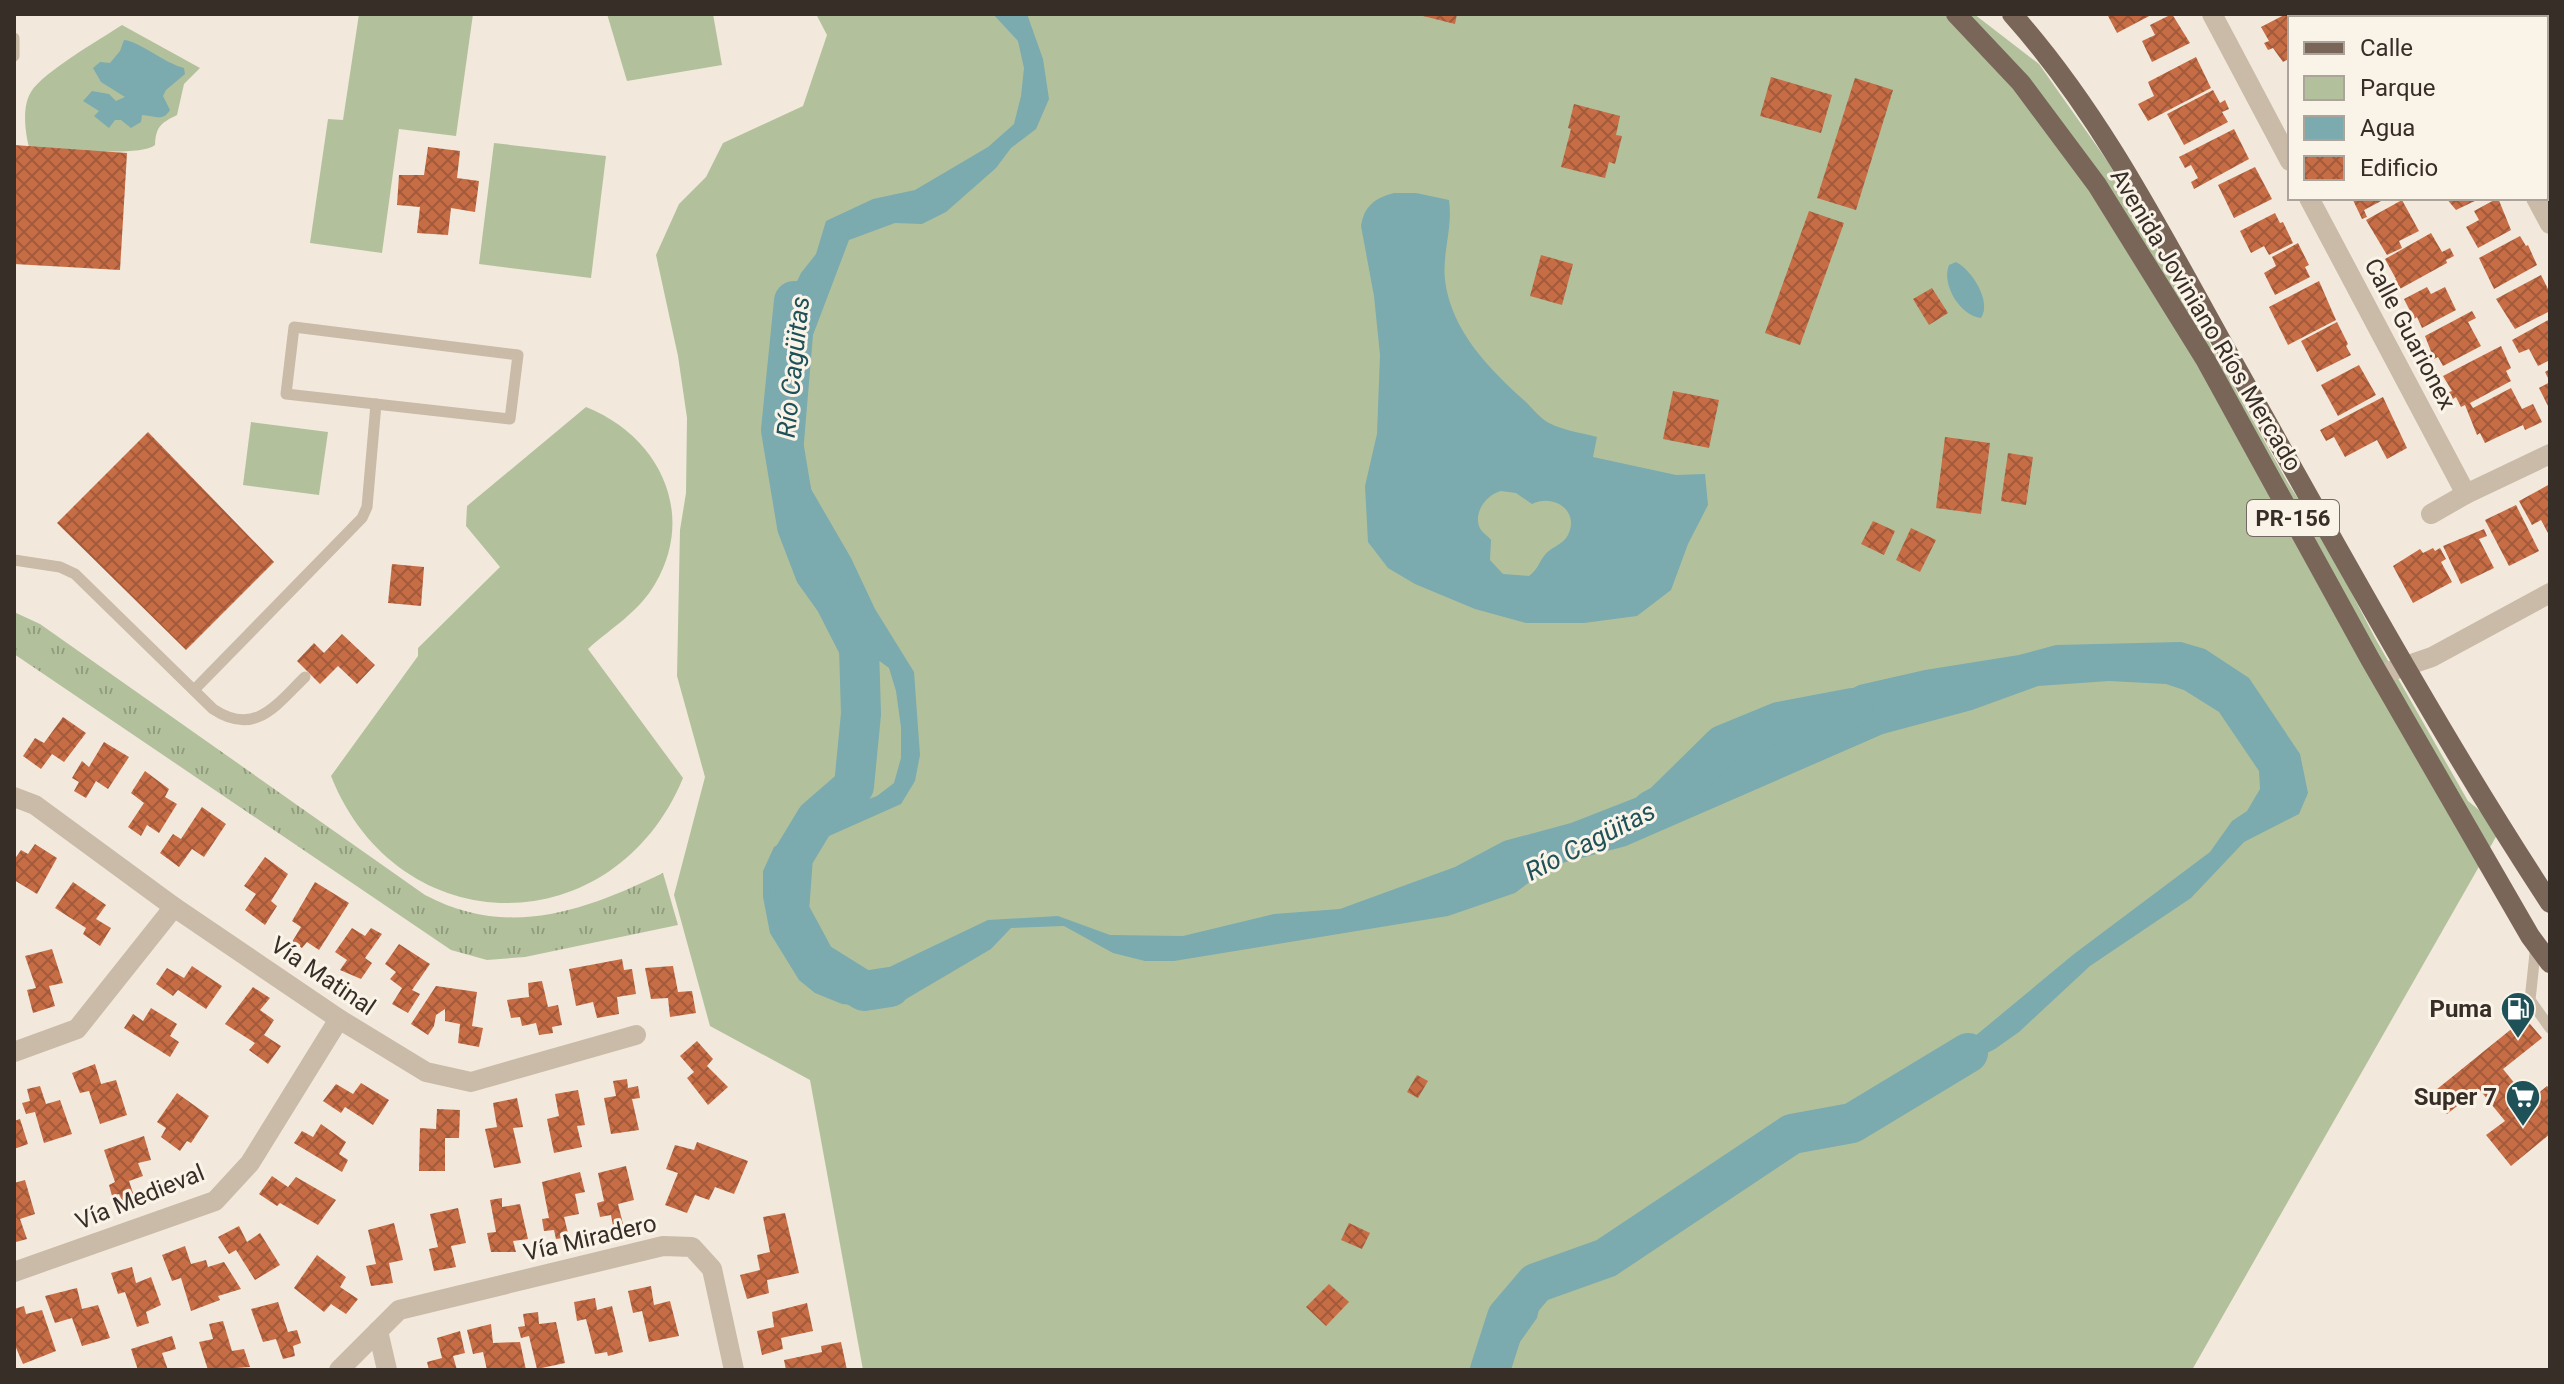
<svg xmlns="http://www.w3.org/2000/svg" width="2564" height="1384" font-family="Roboto,sans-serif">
	<defs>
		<pattern id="grass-tufts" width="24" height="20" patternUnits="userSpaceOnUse" patternTransform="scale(2)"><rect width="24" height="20" fill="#b2c19c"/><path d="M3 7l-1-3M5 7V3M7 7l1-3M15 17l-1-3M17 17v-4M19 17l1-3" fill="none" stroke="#929d7f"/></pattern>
		<pattern id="building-cross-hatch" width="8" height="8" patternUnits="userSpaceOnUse" patternTransform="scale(2)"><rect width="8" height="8" fill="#c66d46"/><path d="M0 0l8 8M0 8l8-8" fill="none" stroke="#a25a3a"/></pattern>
	</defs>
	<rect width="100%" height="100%" fill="#f2e9dc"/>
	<!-- grass -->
	<path fill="url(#grass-tufts)" d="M14,612L40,624L425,895C508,939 584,911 663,873L678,925L525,957L487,960L451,950L14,654Z"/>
	<!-- green -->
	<g fill="#b2c19c">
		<path d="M359,14H473L456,136L399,129L382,253L310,243L328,119L343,120Z"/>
		<path d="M607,14H713L722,65L627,81Z"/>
		<path d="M816,14H1974L2039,64L2108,162L2288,483L2322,536L2375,638L2468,801L2501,828L2192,1370H863L810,1080L710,1026L674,895L705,777L677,676L680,530L686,493L687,418L678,356L656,255L679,204L706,177L723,143L803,106L827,35Z"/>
		<path d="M122,25L200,68L184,84L177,115C161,123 156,126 155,145C139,158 54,148 29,147C25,131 22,106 31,92C43,72 101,39 122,25Z"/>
		<path d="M494,143L606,156L591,278L479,264Z"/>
		<path d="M586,407C659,436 697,513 655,584C639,612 611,628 588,649L683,778C614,945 398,945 331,776L418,656V648L500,567L466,526L467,506Z"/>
		<path d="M251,422L328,432L319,495L243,485Z"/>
	</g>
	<!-- water -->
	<g fill="#7baaaf" fill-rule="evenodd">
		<path d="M993,14H1027L1043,59L1049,99L1036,129L1011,148L996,168L946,212L922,224L895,223L849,240L813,335L803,454L811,489L851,558L875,609L914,672L920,755L915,781L901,804L811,844L796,846L782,869C790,897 788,931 806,954C813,963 828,970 837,977L879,972L988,920L1058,916L1110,935L1183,936L1274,914L1340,909L1455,867L1504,841L1571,823L1740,757L1775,738L1812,709L1859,685L1925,670L2019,655L2056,645L2181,642L2205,649L2249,678L2300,754L2308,793L2299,814L2244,842L2191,898L2090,966L2019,1032L1995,1049L1926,1084L1920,1074L1945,1061L2074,954L2210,852L2232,821L2247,811L2260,789L2259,771L2219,712L2184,690L2166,684L2109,681L2038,686L1972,710L1883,734L1626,846L1551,866L1515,893L1448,916L1174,961H1145L1113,953L1064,926L1011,928L991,949L901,1002L864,1006L842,1004L815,993L799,980L770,933L763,897V871L774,847L849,806L877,796L894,783L901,758V727L896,691L889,668L862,648L840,623L810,542L784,488V454L774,425L783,402L792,389L791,362L779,329L784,308L801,273L816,254L826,221L873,199L915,190L988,147L1014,124L1021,96L1024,68L1018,41Z"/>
		<path d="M124,40C141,42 162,62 184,68L185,74L166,90L163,96L170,110C162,123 154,115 142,115L141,122L131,128L121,120H115L109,128L94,116L99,111L83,101L92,91L109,94L116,101L125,97L101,82L93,68L100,62L110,63L120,51Z"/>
		<path d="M1394,193H1416L1449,200C1453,228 1442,253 1445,280C1451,331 1490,370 1526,402C1533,409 1541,419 1549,423C1562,430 1582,433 1597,437L1593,457L1676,475L1705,474L1708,505L1688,544L1671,590L1637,616L1584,623H1526L1475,609L1415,584L1388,568L1368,542L1365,486L1377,434L1380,355L1374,296L1361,226C1364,206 1375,198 1394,193ZM1501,491L1516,493L1532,504C1554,493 1580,511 1568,535C1562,546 1550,547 1544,556C1538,564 1538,569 1529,576L1503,574L1490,560L1491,540C1488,536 1484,534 1481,530C1471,514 1487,494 1501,491Z"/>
		<path d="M1956,262C1972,270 1992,302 1981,318C1960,316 1941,284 1949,265Z"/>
		<path d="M1526,1284L1542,1296L1537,1318L1500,1370H1482L1487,1351L1506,1327Z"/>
	</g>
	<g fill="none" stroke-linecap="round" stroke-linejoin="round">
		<!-- river -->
		<g stroke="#7baaaf" stroke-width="40">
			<path d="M794,301L781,430L797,526L815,573L835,601L859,648L861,714L854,786L816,819L793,857L789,911L816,961L864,991L890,987"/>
			<path d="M1652,810L1663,804L1723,745L1779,722L1853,708"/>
			<path d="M1490,1370L1507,1317L1536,1283L1606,1258L1792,1134L1852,1123L1968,1053"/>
		</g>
	</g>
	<!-- building -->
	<g fill="url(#building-cross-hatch)">
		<path d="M1415,14H1457L1455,24Z"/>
		<path d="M2107,14H2153L2117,33Z"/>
		<path d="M2172,14L2190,43L2152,62L2142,41L2155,35L2150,25Z"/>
		<path d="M2286,14H2313L2315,18H2290V58L2283,62L2273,48L2268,50L2264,43L2269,41L2261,27Z"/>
		<path d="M2381,14H2397L2399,18H2373Z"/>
		<path d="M2480,14H2530L2522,18H2482Z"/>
		<path d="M2196,57L2211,88L2148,121L2138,104L2154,96L2148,82Z"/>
		<path d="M2550,62V102L2546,104V64Z"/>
		<path d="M1771,77L1832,95L1821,133L1760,116Z"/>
		<path d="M1855,78L1893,90L1856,210L1817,198Z"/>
		<path d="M2213,90L2220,103L2225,100L2229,109L2222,112L2228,122L2184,145L2167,114Z"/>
		<path d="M1574,104L1620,116L1616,135L1622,136L1615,164L1609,162L1605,178L1561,167L1571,129L1568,128Z"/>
		<path d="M2550,112V153L2546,145V114Z"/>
		<path d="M2234,129L2249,159L2194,189L2191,182L2198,178L2191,165L2185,168L2179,157Z"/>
		<path d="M14,145L127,153L120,270L14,264Z"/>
		<path d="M428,147L460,151L457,178L479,181L475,212L451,208L448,235L417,233L420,207L397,205L399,175H424Z"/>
		<path d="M2255,167L2272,199L2234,218L2218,185Z"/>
		<path d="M2352,198H2387L2364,210L2367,217L2362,219Z"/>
		<path d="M2446,198H2481L2456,210Z"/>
		<path d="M2498,198L2511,230L2478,248L2466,227L2479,220L2474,211Z"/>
		<path d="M2402,200L2419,231L2399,241L2402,248L2387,255L2366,220Z"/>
		<path d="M1809,211L1844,223L1800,345L1765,333Z"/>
		<path d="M2275,213L2280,223L2283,222L2293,243L2269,255L2264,246L2251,253L2240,231Z"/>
		<path d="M2431,233L2442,252L2450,248L2454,256L2446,260L2447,263L2398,290L2393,281L2396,279L2385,259Z"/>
		<path d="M2520,236L2526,246L2528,245L2537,265L2494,289L2479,258Z"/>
		<path d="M2298,243L2309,265L2305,267L2310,277L2275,295L2264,273L2276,266L2272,257Z"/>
		<path d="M1541,255L1573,264L1562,305L1530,296Z"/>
		<path d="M2541,275L2550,293V311L2515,329L2496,299Z"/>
		<path d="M2319,281L2336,320L2288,345L2269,307Z"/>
		<path d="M2427,287L2431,294L2445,287L2456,310L2422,328L2417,317L2414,319L2404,299Z"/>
		<path d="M1932,288L1948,313L1929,325L1913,299Z"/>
		<path d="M2472,311L2476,318L2468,322L2481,346L2443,366L2438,357L2434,359L2425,336Z"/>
		<path d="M2550,319V360L2538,366L2529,349L2519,353L2512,340Z"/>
		<path d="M2337,322L2348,344L2346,346L2351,355L2317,372L2301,341Z"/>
		<path d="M2501,346L2511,368L2506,371L2511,381L2470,403L2473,408L2511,388L2522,409L2533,404L2542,422L2525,430L2523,425L2485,443L2480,433L2477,435L2465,405L2461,407L2456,397L2453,399L2449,392L2452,391L2443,376Z"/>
		<path d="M2359,365L2376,395L2338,416L2321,385Z"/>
		<path d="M2550,369V410L2539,388L2550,382L2545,372Z"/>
		<path d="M1673,391L1719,400L1709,448L1663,439Z"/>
		<path d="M2383,397L2407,448L2387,459L2377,440L2345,457L2334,437L2326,441L2320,430Z"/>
		<path d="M148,432L274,562L186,650L57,523Z"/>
		<path d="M1945,437L1990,443L1981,514L1936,508Z"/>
		<path d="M2008,453L2033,457L2026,505L2001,501Z"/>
		<path d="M2550,484V532L2548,533L2541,520L2532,525L2519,501Z"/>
		<path d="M2516,505L2539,551L2509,566L2485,520Z"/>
		<path d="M1873,521L1895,531L1884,555L1861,544Z"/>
		<path d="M1911,528L1936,540L1920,572L1896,560Z"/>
		<path d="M2484,529L2487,536L2479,539L2494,568L2461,584L2443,546Z"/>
		<path d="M2433,548L2435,551L2440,548L2446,559L2441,562L2452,582L2413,603L2393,566L2420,549L2423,553Z"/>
		<path d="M392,564L424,567L421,606L388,603Z"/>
		<path d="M342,634L375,665L357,684L338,666L320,684L297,661L314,643L324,653Z"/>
		<path d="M63,717L86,733L64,762L52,754L41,769L23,756L35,738L44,743Z"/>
		<path d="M104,742L129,757L108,789L96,781L86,798L74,791L79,782L72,778L82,761L89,767Z"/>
		<path d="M145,771L169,789L165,797L177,804L159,833L147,825L141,836L128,827L144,803L131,793Z"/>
		<path d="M202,807L226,824L204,857L192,849L179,867L160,853L173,834L181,839Z"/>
		<path d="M35,844L57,858L37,894L14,880V860L21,850L28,854Z"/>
		<path d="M265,857L288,874L271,901L277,906L265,925L245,910L256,894L244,886Z"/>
		<path d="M73,882L106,905L96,919L111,928L100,946L83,934L86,928L55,908Z"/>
		<path d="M315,882L349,903L319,950L307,942L302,948L292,942L301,927L292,921Z"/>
		<path d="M352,928L365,936L371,928L382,934L365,958L372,963L361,979L340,970L347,960L335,952Z"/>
		<path d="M399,944L430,964L412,990L420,994L408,1013L392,1004L402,988L390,979L396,972L385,964Z"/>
		<path d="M52,949L63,983L49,986L55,1006L33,1013L27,990L36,988L25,956Z"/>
		<path d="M622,959L624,970L632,969L636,994L617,997L619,1014L597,1018L593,1002L576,1006L569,969Z"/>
		<path d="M192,966L222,986L206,1009L178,990L173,996L156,984L167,968L184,978Z"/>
		<path d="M673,966L678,992L692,991L696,1013L670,1017L668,998L651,999L645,968Z"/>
		<path d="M542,981L548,1007L558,1005L562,1025L552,1027L553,1033L539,1035L536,1023L522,1026L520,1017L511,1018L507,1000L529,997L528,983Z"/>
		<path d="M436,986L477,992L472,1026L483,1028L479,1047L458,1043L460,1024L445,1021V1009L436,1015L434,1026L428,1035L411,1024Z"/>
		<path d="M253,987L270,998L260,1010L274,1020L264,1035L281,1046L268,1064L249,1050L255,1043L225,1024Z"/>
		<path d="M151,1008L177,1024L170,1036L179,1042L170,1057L124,1028L133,1014L143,1021Z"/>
		<path d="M2525,1018L2542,1038L2503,1069L2529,1101L2547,1086L2550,1089V1134L2511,1166L2486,1135L2505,1121L2479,1089L2447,1114L2431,1094Z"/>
		<path d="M697,1041L713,1059L707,1066L728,1087L708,1105L687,1078L694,1072L680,1056Z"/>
		<path d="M95,1064L101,1084L116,1080L127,1115L100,1124L89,1091L80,1093L72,1073Z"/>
		<path d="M1417,1075L1428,1081L1418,1098L1407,1092Z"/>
		<path d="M627,1079L628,1088L638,1086L640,1098L632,1099L639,1130L611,1134L604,1098L616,1096L613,1081Z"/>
		<path d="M361,1083L389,1100L373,1125L345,1107L341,1113L323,1101L336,1084L353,1094Z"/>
		<path d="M40,1086L46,1104L60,1100L72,1134L44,1143L35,1112L26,1114L22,1103L30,1101L27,1089Z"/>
		<path d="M578,1090L585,1125L577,1126L582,1147L554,1153L547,1119L559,1116L555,1094Z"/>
		<path d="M177,1093L209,1116L191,1143L187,1141L180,1151L161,1137L166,1128L157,1122Z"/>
		<path d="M517,1098L523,1127L513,1128L521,1163L494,1168L485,1129L497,1127L493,1103Z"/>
		<path d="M437,1109L460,1110L459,1138H445V1171H419L420,1128L436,1129Z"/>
		<path d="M20,1119L28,1144L14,1149V1121Z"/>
		<path d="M321,1124L346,1142L339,1154L348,1160L342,1172L294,1143L302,1131L313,1137Z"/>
		<path d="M144,1136L151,1160L138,1163L143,1176L129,1181L136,1202L124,1205L119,1194L112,1196L109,1185L115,1182L104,1150Z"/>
		<path d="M697,1142L748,1161L734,1194L715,1187L709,1200L695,1195L687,1213L665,1205L678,1173L666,1169L675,1145L694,1150Z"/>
		<path d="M626,1166L634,1200L618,1204L623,1224L613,1226L611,1215L600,1217L597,1203L604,1201L598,1173Z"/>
		<path d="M580,1172L585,1192L575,1194L579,1214L564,1217L569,1237L556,1239L554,1230L544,1231L542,1219L549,1218L542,1182Z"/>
		<path d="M272,1176L288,1187L296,1177L336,1200L318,1225L280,1203L277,1206L259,1194Z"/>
		<path d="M25,1180L35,1214L20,1219L27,1239L16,1242L14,1183Z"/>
		<path d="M502,1198V1207L520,1204L528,1239L513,1241L516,1252H491L487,1233L496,1232L490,1200Z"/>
		<path d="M458,1208L466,1243L451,1246L456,1267L434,1271L429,1249L438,1247L430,1214Z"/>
		<path d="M785,1213L799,1273L767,1280L769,1293L747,1299L740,1275L760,1270L757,1255L770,1252L763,1217Z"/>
		<path d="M394,1223L403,1260L389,1263L393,1283L371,1286L366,1266L376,1264L368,1230Z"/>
		<path d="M1349,1223L1370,1233L1362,1249L1341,1240Z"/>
		<path d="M239,1226L247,1242L260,1233L280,1265L255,1280L236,1250L229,1254L218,1237Z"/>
		<path d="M185,1246L191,1264L206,1260L208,1267L224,1262L241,1289L218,1296L220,1300L191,1311L181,1278L172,1281L162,1255Z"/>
		<path d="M317,1255L346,1277L340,1287L358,1299L346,1314L331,1304L324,1312L294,1288Z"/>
		<path d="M132,1267L136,1283L151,1277L161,1305L146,1312L149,1323L137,1327L125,1292L118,1294L111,1273Z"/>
		<path d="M1329,1284L1349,1302L1326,1326L1306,1307Z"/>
		<path d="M651,1286L654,1305L670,1301L679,1336L649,1342L642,1311L633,1313L628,1291Z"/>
		<path d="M77,1288L82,1309L98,1305L110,1338L82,1346L72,1318L55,1323L45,1296Z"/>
		<path d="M595,1298L597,1310L612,1306L623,1352L608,1356L607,1352L595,1354L586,1319L577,1321L574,1302Z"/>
		<path d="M278,1302L288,1332L297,1330L301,1343L293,1346L295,1356L283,1359L276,1339L263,1342L251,1309Z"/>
		<path d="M807,1303L813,1331L781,1338L783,1349L762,1355L757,1331L774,1327L772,1312Z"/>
		<path d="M24,1306L26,1314L42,1310L56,1351L23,1364L14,1343V1309Z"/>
		<path d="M538,1312L539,1324L556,1322L565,1363L537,1369L529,1336L521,1338L518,1327L525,1326L523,1314Z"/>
		<path d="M223,1321L232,1351L244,1349L250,1367L208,1370L199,1342L213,1339L209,1324Z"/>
		<path d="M491,1324L493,1343L520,1342L526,1370H487L483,1352L473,1354L467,1330Z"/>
		<path d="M460,1331L465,1353L453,1356L457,1370H429L427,1362L442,1358L437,1338Z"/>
		<path d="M172,1336L176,1349L162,1353L168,1370H138L131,1349Z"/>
		<path d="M841,1342L847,1370H786L784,1360L822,1352L821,1346Z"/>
	</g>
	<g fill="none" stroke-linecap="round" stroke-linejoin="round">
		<!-- lane -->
		<g stroke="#cabaa8" stroke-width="11">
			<path d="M14,38V56"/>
			<path d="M294,327L518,355L510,419L286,394Z"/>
			<path d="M14,560L60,567L75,574L213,709C255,737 276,705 305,677"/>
			<path d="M194,690L362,518L367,507L376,404"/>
			<path d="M2536,944L2530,1000L2550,1028"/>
		</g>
		<!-- street -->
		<g stroke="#cabaa8" stroke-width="20">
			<path d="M2212,14L2290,161"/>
			<path d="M2437,14L2440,18"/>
			<path d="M2309,198L2466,494"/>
			<path d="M2536,198L2550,224"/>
			<path d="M2431,514L2466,494L2550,454"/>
			<path d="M2379,675L2432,657L2550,593"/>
			<path d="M14,797L35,805L174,907L339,1019L426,1072L471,1082L636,1035"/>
			<path d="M14,1052L77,1029L174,907"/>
			<path d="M14,1272L215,1201L250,1163L339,1019"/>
			<path d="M378,1331L387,1370"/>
			<path d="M339,1370L399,1310L663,1246L692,1247L712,1269L734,1370"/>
		</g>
		<!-- primary -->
		<g stroke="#796659" stroke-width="20">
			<path d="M1956,14L2021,83L2097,185L2205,359L2370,659L2530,936L2550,963"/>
			<path d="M2012,14C2102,115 2163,237 2229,355C2333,539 2434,726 2550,903"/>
		</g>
	</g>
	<!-- icons -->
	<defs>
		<symbol id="fuel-pin" viewBox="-11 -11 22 30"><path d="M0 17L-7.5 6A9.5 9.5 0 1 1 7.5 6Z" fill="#1e5158" stroke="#faf3e8"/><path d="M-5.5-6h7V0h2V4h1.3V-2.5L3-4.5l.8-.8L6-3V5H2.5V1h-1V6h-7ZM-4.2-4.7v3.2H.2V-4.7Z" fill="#fff"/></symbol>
		<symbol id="supermarket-pin" viewBox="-11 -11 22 30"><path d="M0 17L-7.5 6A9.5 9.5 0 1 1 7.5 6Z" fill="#1e5158" stroke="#faf3e8"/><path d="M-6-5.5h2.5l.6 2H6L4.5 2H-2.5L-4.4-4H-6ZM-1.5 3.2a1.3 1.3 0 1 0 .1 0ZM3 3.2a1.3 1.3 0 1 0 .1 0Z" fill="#fff"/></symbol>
	</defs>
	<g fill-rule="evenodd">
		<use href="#fuel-pin" x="2498" y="989" width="40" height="54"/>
		<use href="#supermarket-pin" x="2503" y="1077" width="40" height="54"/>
	</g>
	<g text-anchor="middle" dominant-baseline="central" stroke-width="6" stroke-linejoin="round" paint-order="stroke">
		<!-- shield labels -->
		<rect fill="#faf3e8" stroke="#726962" stroke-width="2" x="2247" y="500" width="92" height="36" rx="6"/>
		<g font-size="22" font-weight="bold" fill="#372e28">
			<text x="2293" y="518">PR-156</text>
		</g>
		<!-- street labels -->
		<g font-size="24" fill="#372e28" stroke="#faf3e8">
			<text transform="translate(2206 320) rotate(59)">Avenida Joviniano Ríos Mercado</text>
			<text transform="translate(2410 334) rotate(62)">Calle Guarionex</text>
			<text transform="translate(323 976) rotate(34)">Vía Matinal</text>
			<text transform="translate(140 1197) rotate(-22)">Vía Medieval</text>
			<text transform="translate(590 1238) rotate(-13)">Vía Miradero</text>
		</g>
		<!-- poi labels -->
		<g font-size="24" font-weight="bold" fill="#372e28" stroke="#faf3e8" text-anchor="end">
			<text x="2492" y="1009">Puma</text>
			<text x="2497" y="1097">Super 7</text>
		</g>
		<!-- water labels -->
		<g font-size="26" font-style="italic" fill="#1e5158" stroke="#faf3e8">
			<text transform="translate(793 367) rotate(-84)">Río Cagüitas</text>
			<text transform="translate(1590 841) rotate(-27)">Río Cagüitas</text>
		</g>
	</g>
	<!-- border -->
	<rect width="2564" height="1384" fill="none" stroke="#372e28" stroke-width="32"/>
	<!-- legend -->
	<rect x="2288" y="16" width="260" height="184" fill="#faf3e8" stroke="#aca49b" stroke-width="2"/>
	<rect x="2304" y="42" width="40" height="12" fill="#796659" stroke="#aca49b" stroke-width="2"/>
	<text x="2360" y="56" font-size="24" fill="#372e28">Calle</text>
	<rect x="2304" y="76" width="40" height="24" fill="#b2c19c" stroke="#aca49b" stroke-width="2"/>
	<text x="2360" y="96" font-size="24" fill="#372e28">Parque</text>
	<rect x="2304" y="116" width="40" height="24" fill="#7baaaf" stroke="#aca49b" stroke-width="2"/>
	<text x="2360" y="136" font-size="24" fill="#372e28">Agua</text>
	<rect x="2304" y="156" width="40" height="24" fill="url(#building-cross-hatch)" stroke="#aca49b" stroke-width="2"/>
	<text x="2360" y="176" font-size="24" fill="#372e28">Edificio</text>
</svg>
